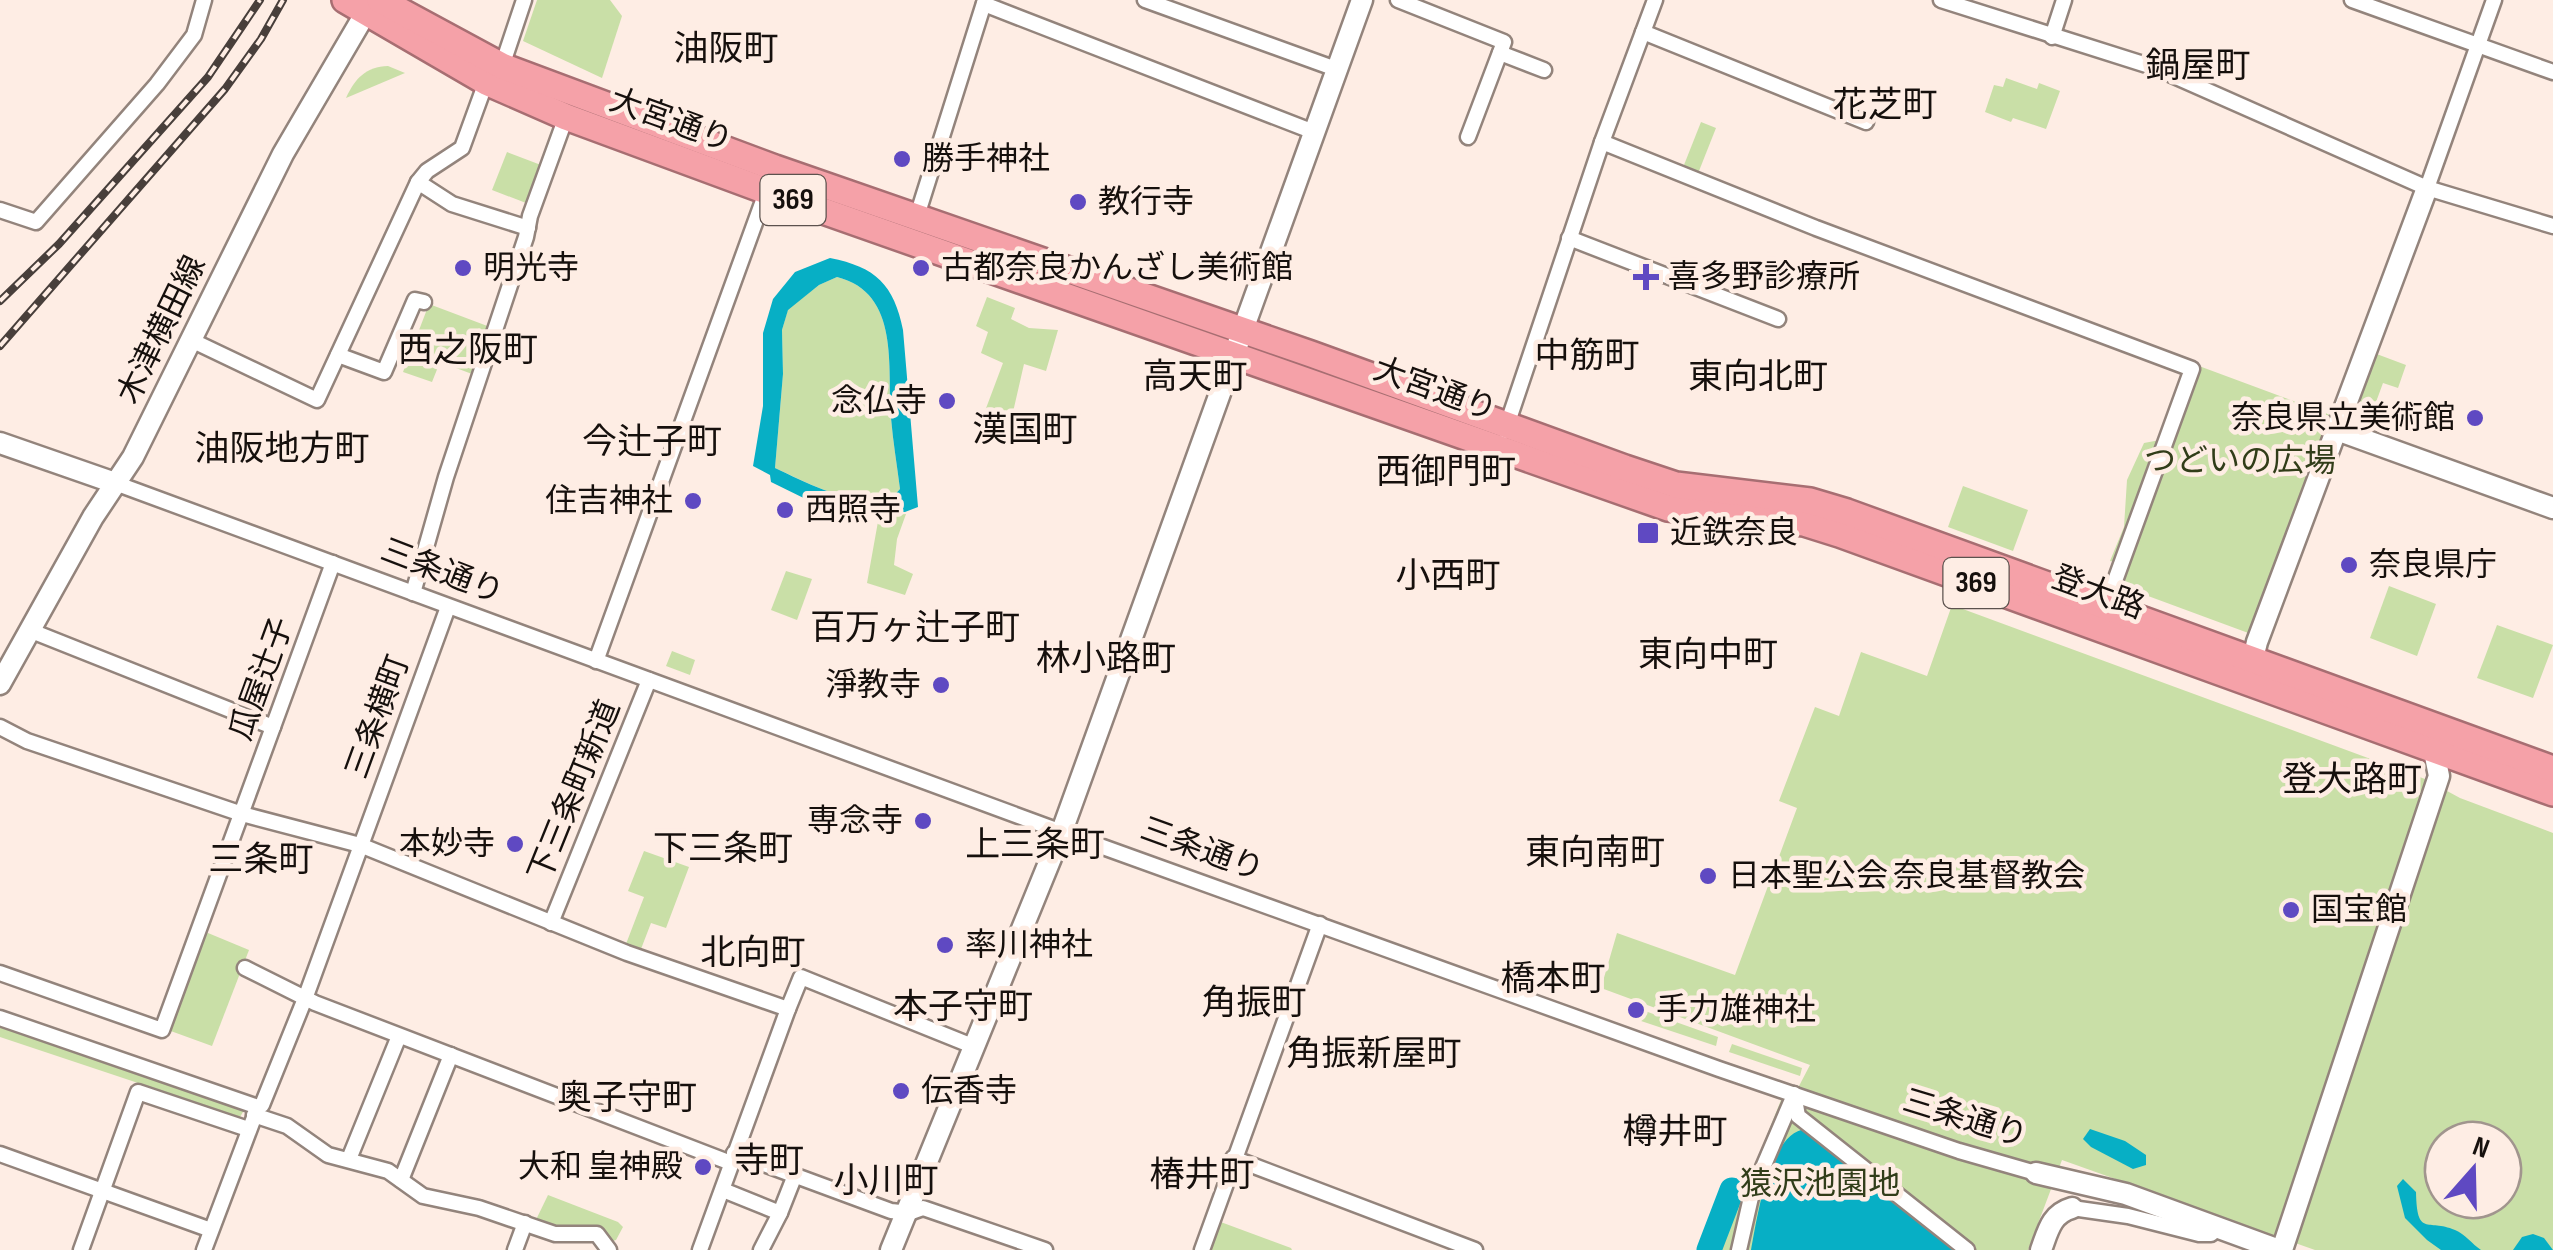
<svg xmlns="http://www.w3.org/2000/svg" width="2553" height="1250" font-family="'Sofia Sans Condensed','Noto Sans JP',sans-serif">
	<rect width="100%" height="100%" fill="#feede4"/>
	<!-- green -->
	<g fill="#c9dfa7" fill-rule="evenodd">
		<path d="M537,0H610L622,16L602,78L523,41Z"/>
		<path d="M388,66L405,73L346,98C355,78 366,67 388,66Z"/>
		<path d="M2006,78L2037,89L2039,83L2060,91L2046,129L2013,118L2011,122L1985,112L1994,85L2003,87Z"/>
		<path d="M1701,122L1716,128L1697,176L1682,170Z"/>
		<path d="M507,152L541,165L526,203L492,190Z"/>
		<path d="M837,277C901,293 887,368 891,418C893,442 897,465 900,489L892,499C850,506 812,485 775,468L783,374L782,330L788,309L819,285Z"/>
		<path d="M987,297L1015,308L1011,319L1029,328L1058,330L1046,371L1024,364L1005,447L976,435L1003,363L981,353L988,332L976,326Z"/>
		<path d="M429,304L490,327L472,374L440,362L432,382L403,372Z"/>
		<path d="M2374,353L2406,365L2398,388L2383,383L2372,413L2355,406Z"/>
		<path d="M2199,366L2331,415L2251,634L2121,586L2128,565L2110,561L2124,527L2127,480L2144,443L2160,440Z"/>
		<path d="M1963,486L2028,510L2013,551L1948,527Z"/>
		<path d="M906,514L897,539L894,565L913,574L905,595L867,583L879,516Z"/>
		<path d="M786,571L812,579L797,620L771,610Z"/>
		<path d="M2389,586L2436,604L2417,656L2370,638Z"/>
		<path d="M1952,605L2425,779L2460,798L2553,833V1250H2315L2062,1160L2028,1250H1706L1731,1183L1745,1190L1781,1100L1799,1086L1810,1065L1601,988L1617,933L1735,975L1797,808L1779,801L1815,707L1839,716L1861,652L1927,676ZM2443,1140H2503V1200H2443Z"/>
		<path d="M2497,625L2553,645L2533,698L2477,678Z"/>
		<path d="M672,651L695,660L690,675L666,666Z"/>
		<path d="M644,851L689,867L666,928L651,923L641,949L626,944L644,897L628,891Z"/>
		<path d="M208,933L249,950L212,1046L168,1030L202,936Z"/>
		<path d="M1645,1011L1718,1037L1716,1046L1641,1021Z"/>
		<path d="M0,1023L246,1107L240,1117L0,1037Z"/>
		<path d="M1732,1044L1802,1068L1800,1076L1729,1052Z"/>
		<path d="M548,1195L618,1222L623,1227L616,1240L606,1243L533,1226Z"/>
		<path d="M1218,1221L1291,1248L1292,1250H1208Z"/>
	</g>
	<!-- water -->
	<g fill="#07afc5" fill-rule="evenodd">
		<path d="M830,258C876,267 894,285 903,330L918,507L905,512L826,509L771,482L770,475L753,466L763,406V333L773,299L795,272ZM837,277C901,293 887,368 891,418C893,442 897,465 900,489L891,499C851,506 811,485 775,468L783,374L782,330L788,310L819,285Z"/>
		<path d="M1806,1129L1953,1250H1751C1757,1219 1769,1132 1806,1129Z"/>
		<path d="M2090,1129L2125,1141L2146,1155V1165L2133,1169L2091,1147L2083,1139Z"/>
		<path d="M2403,1179L2416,1192C2417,1238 2427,1218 2455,1230C2465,1234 2472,1244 2481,1250H2441L2427,1240L2405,1218L2397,1186Z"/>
		<path d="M2533,1234L2544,1238L2553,1250H2513L2522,1237Z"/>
	</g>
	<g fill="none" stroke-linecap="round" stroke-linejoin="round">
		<!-- river -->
		<path stroke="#07afc5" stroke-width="25" d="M1709,1250L1732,1190"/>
		<defs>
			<g id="street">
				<path d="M1145,0L1336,69"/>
				<path d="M1398,0L1504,42L1468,137"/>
				<path d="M1941,0L2156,68L2427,188L2553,226"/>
				<path d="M2352,0L2553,72"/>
				<path d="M984,4L1314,132"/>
				<path d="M1643,32L1866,122"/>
				<path d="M2052,37L2064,0"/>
				<path d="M1500,53L1544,70"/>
				<path d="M502,66L524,0"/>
				<path d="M1602,142L1655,0"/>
				<path d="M418,182L452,204L528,228"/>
				<path d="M2427,188L2494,0"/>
				<path d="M0,210L36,222L157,84L194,35L204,0"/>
				<path d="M917,216L985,0"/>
				<path d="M1569,238L1778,319"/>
				<path d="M191,340L317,400L418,182L427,171L462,148L486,82"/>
				<path d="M338,355L384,372L415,300L424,302"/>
				<path d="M1505,431L1602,142L1816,228L2192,369L2104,611"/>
				<path d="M115,483L1089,842L1719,1069L1959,1151L2036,1173"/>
				<path d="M413,593L446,477L526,237L530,216L566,117"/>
				<path d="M29,630L273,727"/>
				<path d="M596,661L768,187"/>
				<path d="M0,727L27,741L242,814L360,845L627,953L788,1009L801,977L975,1047"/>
				<path d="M551,923L649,680"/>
				<path d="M245,968L315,1003L731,1163"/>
				<path d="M0,973L162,1030L333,563"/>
				<path d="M0,1018L258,1107"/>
				<path d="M1794,1094L1798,1116L1967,1250"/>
				<path d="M254,1115L287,1126L328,1155L388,1171L423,1196L479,1208L555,1234H597L609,1250"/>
				<path d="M734,1153L891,1211L909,1213L923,1208L1045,1250"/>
				<path d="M0,1154L211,1230"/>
				<path d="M1233,1158L1475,1250"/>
				<path d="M349,1159L399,1036"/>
				<path d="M401,1180L451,1055"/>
				<path d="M723,1190L780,1213"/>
				<path d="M2072,1208L2128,1216L2199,1234H2211L2218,1228"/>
				<path d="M81,1250L138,1092L248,1129"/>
				<path d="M204,1250L258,1107L262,1105L306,996L448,607"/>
				<path d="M515,1250L525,1223"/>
				<path d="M700,1250L788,1009"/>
				<path d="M761,1250L780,1213L795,1175"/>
				<path d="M1202,1250L1320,924"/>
				<path d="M1739,1250L1752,1193L1794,1095"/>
			</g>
			<g id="secondary">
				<path d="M2337,430L2553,508"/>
				<path d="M0,443L115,483"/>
				<path d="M2250,671L2257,642L2427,188"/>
				<path d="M0,684L93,517L133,457L283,154L372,2"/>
				<path d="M2036,1173L2126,1194L2279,1250"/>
				<path d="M891,1250L1062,831L1362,0"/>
				<path d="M2041,1250C2048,1231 2051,1214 2072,1208"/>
				<path d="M2282,1250L2439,776L2434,751L2438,740"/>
			</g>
			<g id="highway">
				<path d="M345,0L486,82L566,117L769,192L1668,508L1804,523L1839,534L2553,793"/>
				<path d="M380,0L502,66L775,168L1311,354L1625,468L1676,485L1810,501L1847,512L2553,769"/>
			</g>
		</defs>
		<!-- street casing -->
		<use href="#street" stroke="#93847c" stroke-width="19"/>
		<!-- secondary casing -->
		<use href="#secondary" stroke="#93847c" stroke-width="25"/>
		<!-- highway casing -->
		<use href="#highway" stroke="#a76e72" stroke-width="30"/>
		<!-- street -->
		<use href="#street" stroke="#fff" stroke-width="14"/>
		<!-- secondary -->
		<use href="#secondary" stroke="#fff" stroke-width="20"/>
		<!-- highway -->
		<use href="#highway" stroke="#f5a1a8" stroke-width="25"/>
		<defs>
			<g id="rail">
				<path d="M0,301L59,244L208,77L260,0"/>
				<path d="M0,346L225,89L261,39L283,0"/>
			</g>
		</defs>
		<!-- rail casing -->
		<use href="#rail" stroke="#483f3b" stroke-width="8"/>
		<!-- rail -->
		<use href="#rail" stroke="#feede4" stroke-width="4" stroke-dasharray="11" stroke-linecap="butt"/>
	</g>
	<!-- markers -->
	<g fill="#5f49c2" stroke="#feede4" stroke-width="4">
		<circle cx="902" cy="159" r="10"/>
		<circle cx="1078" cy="202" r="10"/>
		<circle cx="463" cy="268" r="10"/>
		<circle cx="921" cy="268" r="10"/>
		<path d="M1641 262h10v10h10v10h-10v10h-10v-10h-10v-10h10z"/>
		<circle cx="947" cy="401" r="10"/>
		<circle cx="2475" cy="418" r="10"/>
		<circle cx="693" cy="501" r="10"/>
		<circle cx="785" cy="510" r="10"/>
		<rect x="1636" y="521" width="24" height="24" rx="5"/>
		<circle cx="2349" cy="565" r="10"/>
		<circle cx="941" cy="685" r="10"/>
		<circle cx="923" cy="821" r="10"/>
		<circle cx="515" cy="844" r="10"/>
		<circle cx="1708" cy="876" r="10"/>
		<circle cx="2291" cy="910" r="10"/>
		<circle cx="945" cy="945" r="10"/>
		<circle cx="1636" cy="1010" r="10"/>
		<circle cx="901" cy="1091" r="10"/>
		<circle cx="703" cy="1167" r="10"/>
	</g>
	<g text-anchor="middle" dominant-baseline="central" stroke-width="9" stroke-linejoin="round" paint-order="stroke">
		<!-- shield labels -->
		<g fill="#feede4" stroke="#5c524e" stroke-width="2.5">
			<rect x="760.5" y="175" width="65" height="50" rx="8"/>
			<rect x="1943.5" y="558" width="65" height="50" rx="8"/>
		</g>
		<g font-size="30" font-weight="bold" fill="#16100d">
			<text x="793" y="200">369</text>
			<text x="1976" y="583">369</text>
		</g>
		<!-- street labels -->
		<g font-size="32" fill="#16100d" stroke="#feede4">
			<text transform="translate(671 121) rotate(20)">大宮通り</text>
			<text transform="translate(162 330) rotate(-64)">木津横田線</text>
			<text transform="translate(1435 390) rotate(20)">大宮通り</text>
			<text transform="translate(442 572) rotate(21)">三条通り</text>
			<text transform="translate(2098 593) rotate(20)">登大路</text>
			<text transform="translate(262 679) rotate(-70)">瓜屋辻子</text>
			<text transform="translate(378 717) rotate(-70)">三条横町</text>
			<text transform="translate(575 791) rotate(-68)">下三条町新道</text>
			<text transform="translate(1202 850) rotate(20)">三条通り</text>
			<text transform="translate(1965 1119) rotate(17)">三条通り</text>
		</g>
		<!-- poi labels -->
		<g font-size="32" fill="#16100d" stroke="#feede4" text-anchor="start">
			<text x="922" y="159">勝手神社</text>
			<text x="1098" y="202">教行寺</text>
			<text x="483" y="268">明光寺</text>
			<text x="941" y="268">古都奈良かんざし美術館</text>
			<text x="1668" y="277">喜多野診療所</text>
			<text x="927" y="401" text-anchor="end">念仏寺</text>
			<text x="2455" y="418" text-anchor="end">奈良県立美術館</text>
			<text x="673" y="501" text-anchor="end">住吉神社</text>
			<text x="805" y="510">西照寺</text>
			<text x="1670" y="533">近鉄奈良</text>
			<text x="2369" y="565">奈良県庁</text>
			<text x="921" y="685" text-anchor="end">淨教寺</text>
			<text x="903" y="821" text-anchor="end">専念寺</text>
			<text x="495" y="844" text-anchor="end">本妙寺</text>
			<text x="1728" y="876">日本聖公会 奈良基督教会</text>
			<text x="2311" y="910">国宝館</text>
			<text x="965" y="945">率川神社</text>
			<text x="1656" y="1010">手力雄神社</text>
			<text x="921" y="1091">伝香寺</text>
			<text x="683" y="1167" text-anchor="end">大和 皇神殿</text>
		</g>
		<!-- park labels -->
		<g font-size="32" fill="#313d19" stroke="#feede4">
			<text x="2240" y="461">つどいの広場</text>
			<text x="1820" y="1184">猿沢池園地</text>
		</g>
		<!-- neighbourhood labels -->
		<g font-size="35" fill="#16100d" stroke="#feede4">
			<text x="726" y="49">油阪町</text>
			<text x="2198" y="66">鍋屋町</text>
			<text x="1885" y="105">花芝町</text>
			<text x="468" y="350">西之阪町</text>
			<text x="1587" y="356">中筋町</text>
			<text x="1195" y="377">高天町</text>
			<text x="1758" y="377">東向北町</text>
			<text x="1025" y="430">漢国町</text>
			<text x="652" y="442">今辻子町</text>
			<text x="282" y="449">油阪地方町</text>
			<text x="1446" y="472">西御門町</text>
			<text x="1448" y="576">小西町</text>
			<text x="915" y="628">百万ヶ辻子町</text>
			<text x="1708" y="655">東向中町</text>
			<text x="1106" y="659">林小路町</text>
			<text x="2352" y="780">登大路町</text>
			<text x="1035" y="845">上三条町</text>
			<text x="723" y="849">下三条町</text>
			<text x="1595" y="853">東向南町</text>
			<text x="261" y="860">三条町</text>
			<text x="753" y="953">北向町</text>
			<text x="1553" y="979">橋本町</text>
			<text x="1254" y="1003">角振町</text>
			<text x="963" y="1007">本子守町</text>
			<text x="1374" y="1054">角振新屋町</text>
			<text x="627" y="1098">奥子守町</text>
			<text x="1675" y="1132">樽井町</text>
			<text x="769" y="1161">寺町</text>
			<text x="1202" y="1175">椿井町</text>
			<text x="886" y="1181">小川町</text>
		</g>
	</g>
	<!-- north arrow -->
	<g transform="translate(2473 1170) rotate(20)"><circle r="48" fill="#feede4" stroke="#a1958e" stroke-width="2.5"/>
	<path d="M0-8L18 38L0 25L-18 38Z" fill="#5f49c2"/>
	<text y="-15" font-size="28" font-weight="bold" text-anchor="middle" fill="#16100d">N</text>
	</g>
</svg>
